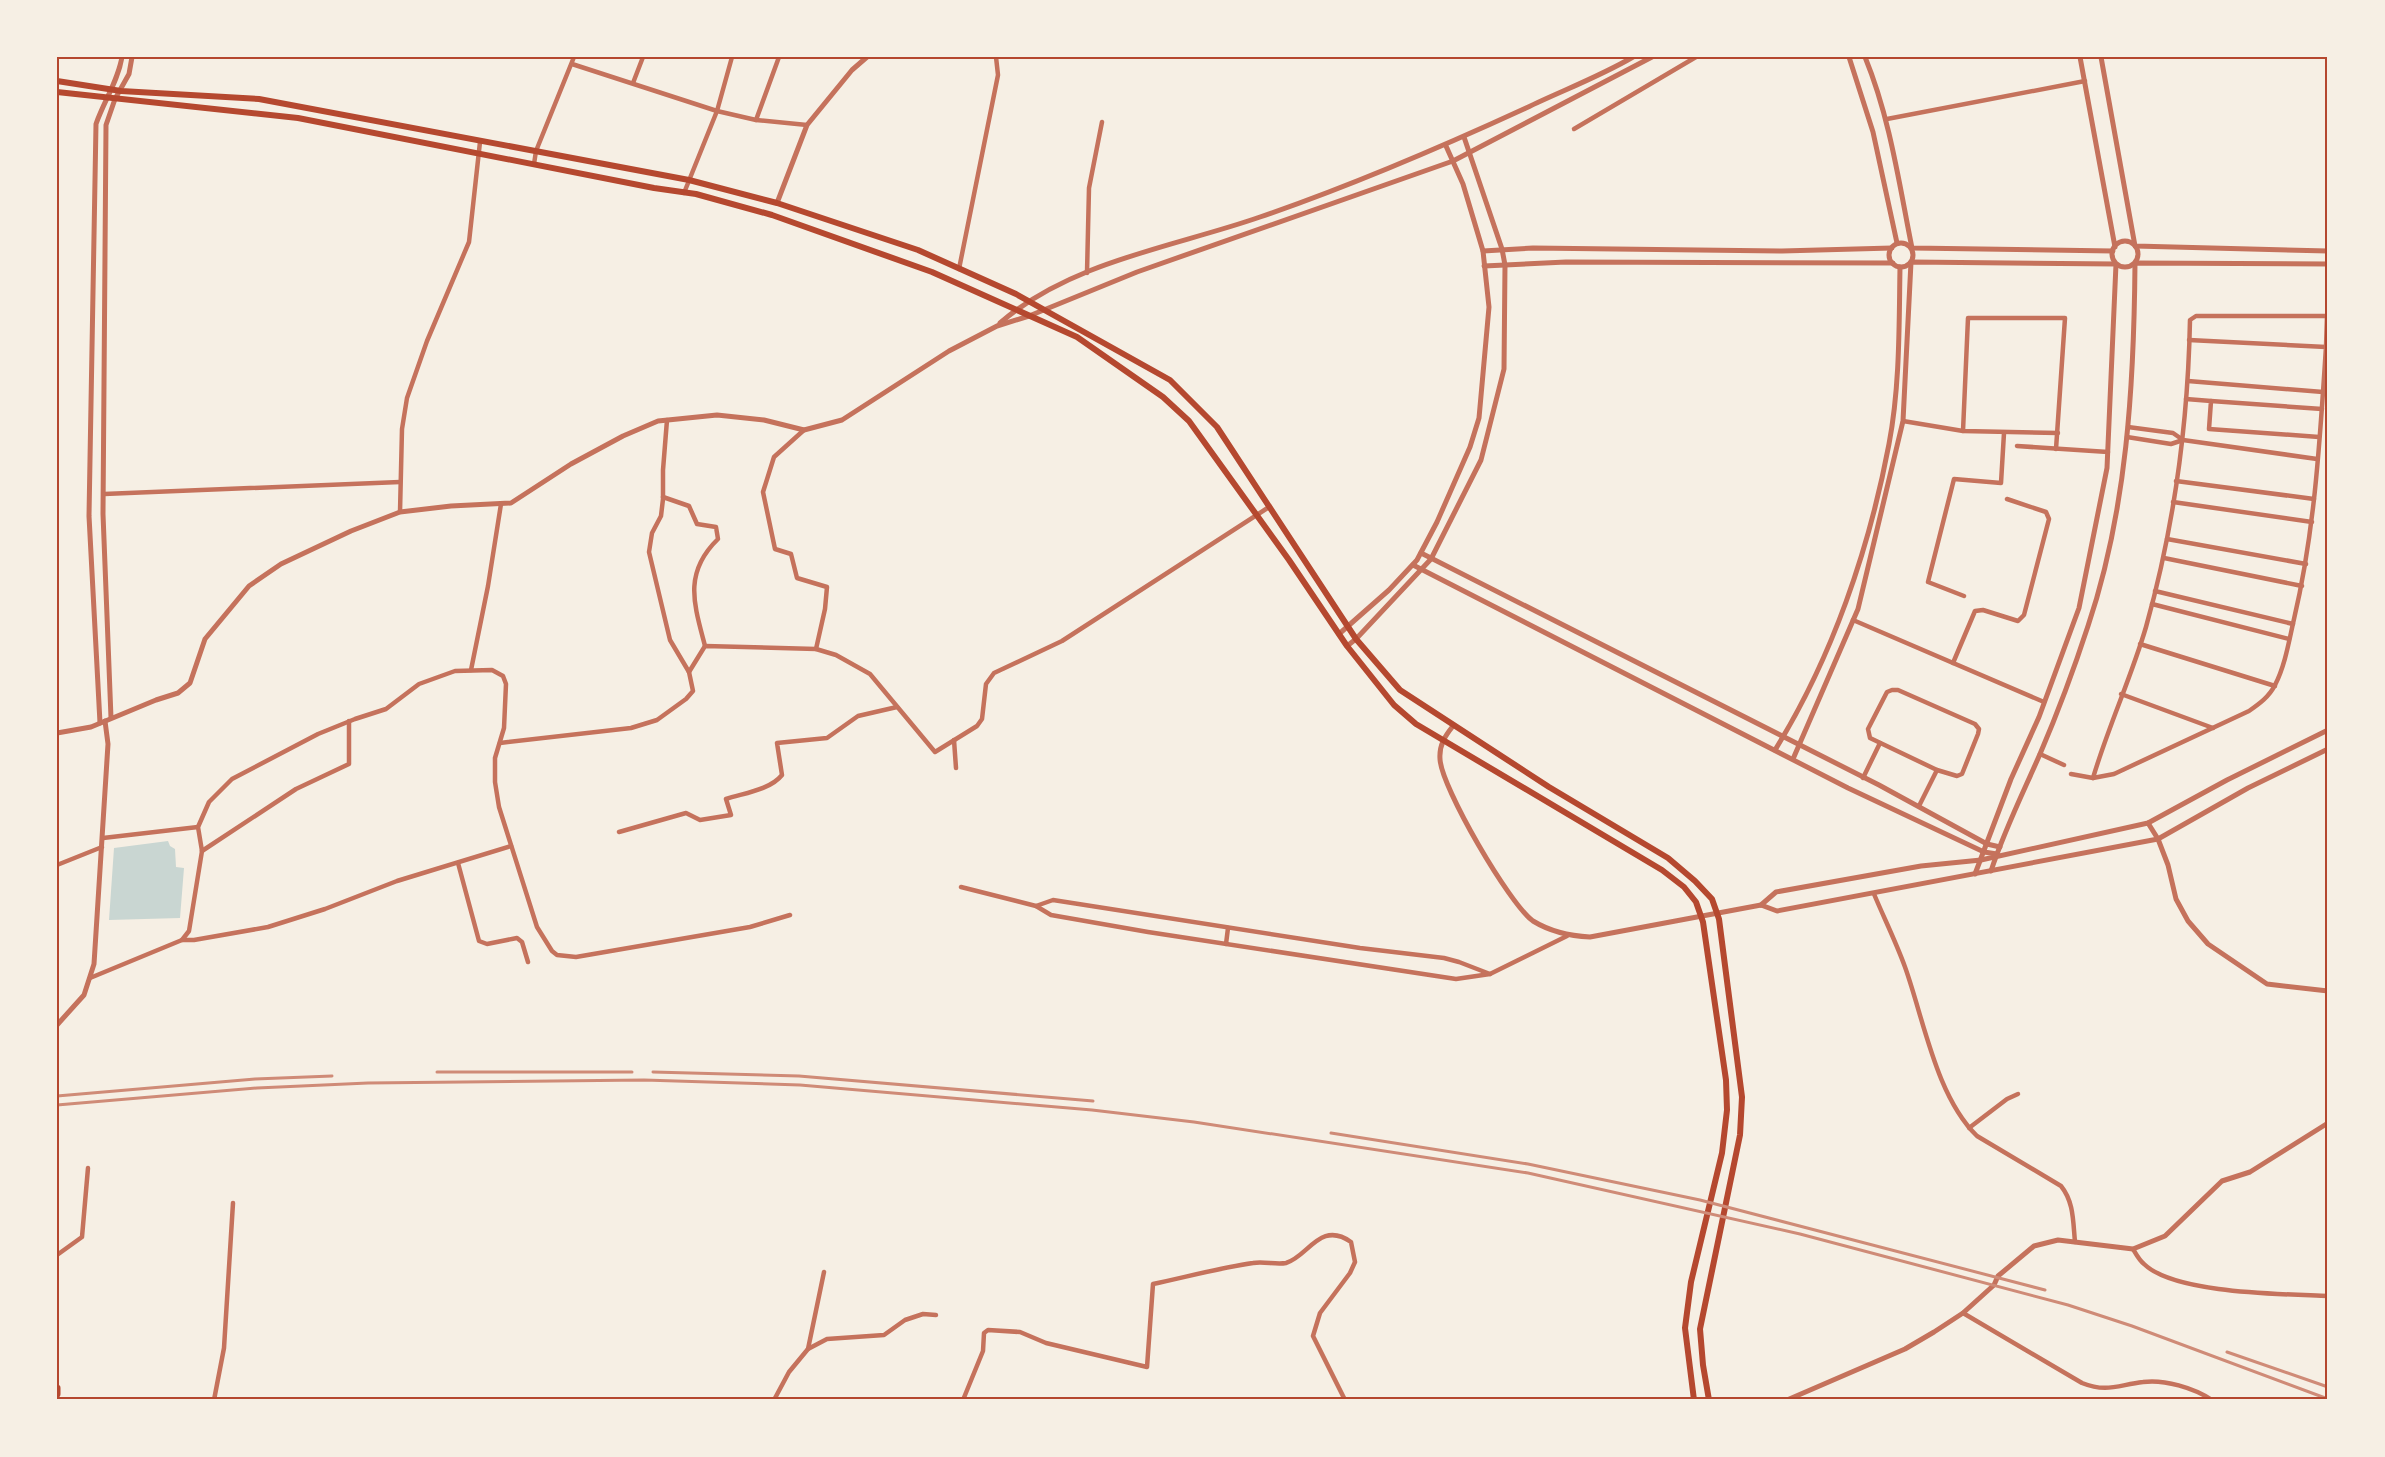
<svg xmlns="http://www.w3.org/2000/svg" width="2385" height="1457" font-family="'Public Sans',sans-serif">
	<rect width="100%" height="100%" fill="#f6efe4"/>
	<!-- water -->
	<path fill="#c9d6d2" d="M168,841L170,846L175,849L176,867L184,868L180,918L109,920L114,848Z"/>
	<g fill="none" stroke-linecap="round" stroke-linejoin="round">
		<!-- minor -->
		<g stroke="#c5725c" stroke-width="4.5">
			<path d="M572,64L717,111L756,120L807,125"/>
			<path d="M633,83L643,57"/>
			<path d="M1887,119L2085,81"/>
			<path d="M756,120L779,57"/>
			<path d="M1574,129L1696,57"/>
			<path d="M534,164L536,151L574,57"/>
			<path d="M684,193L717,111L732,57"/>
			<path d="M959,269L998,75L996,57"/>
			<path d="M1087,273L1089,188L1102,122"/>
			<path d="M2188,381L2323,392"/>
			<path d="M2186,399L2211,401L2209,429L2319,437"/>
			<path d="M2211,401L2322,409"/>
			<path d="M1903,421L1963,431L2058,433"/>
			<path d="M804,430L774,457L763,492L775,549L791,554L797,578L827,587L825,609L816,649"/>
			<path d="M1963,431L1968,318H2065L2056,449"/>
			<path d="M2127,437L2171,444L2183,440L2173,433L2128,427"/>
			<path d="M2183,440L2317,459"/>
			<path d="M2017,446L2108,452"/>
			<path d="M2176,481L2314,499"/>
			<path d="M104,494L400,482"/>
			<path d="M663,497L689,506L697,524L716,527L718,539C683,573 694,604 705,646"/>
			<path d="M2173,502L2312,522"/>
			<path d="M400,512L402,429L407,398L427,341L469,242L480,142"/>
			<path d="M2167,539L2306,564"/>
			<path d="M2164,558L2302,586"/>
			<path d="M2155,591L2293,624"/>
			<path d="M1964,596L1928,582L1954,479L2001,483L2004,433"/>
			<path d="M2152,604L2289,639"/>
			<path d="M1853,620L2044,702"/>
			<path d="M2140,644L2275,686"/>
			<path d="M1953,663L1975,611L1983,610L2018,621L2024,615L2049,519L2046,512L2007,499"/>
			<path d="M471,670L488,586L501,504"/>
			<path d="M689,672L705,646L816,649L836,655L870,674L935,752L977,726L982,719L986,684L994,673L1062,641L1269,507"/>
			<path d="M1892,690H1898L1975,724L1979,729L1978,734L1962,774L1957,776L1937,770L1870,738L1868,729L1887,692Z"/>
			<path d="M2121,694L2213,728"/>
			<path d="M954,740L956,768"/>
			<path d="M500,743L631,728L657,720L686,699L693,691L689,672L670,640L649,552L652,533L661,516L663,499V470L667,420"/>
			<path d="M2040,754L2064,765"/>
			<path d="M2071,774L2093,778L2114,774L2249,711C2259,704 2269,697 2275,685C2285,666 2289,641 2294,619C2315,530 2320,438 2326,347L2189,340"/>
			<path d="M1863,778L1880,743"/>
			<path d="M2093,778C2108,727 2131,678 2146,627C2174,527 2188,423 2190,320L2196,316H2327L2326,347"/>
			<path d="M1919,806L1937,770"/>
			<path d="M619,832L686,813L700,820L731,815L726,799C744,793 770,790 782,775L777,743L827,738L858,716L897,707"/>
			<path d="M103,838L198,827"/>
			<path d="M202,851L296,789L349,764V721"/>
			<path d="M458,863L479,941L487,944L517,938L522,942L528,962"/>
			<path d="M57,865L102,847"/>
			<path d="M961,887L1036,906L1051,915L1148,932L1456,979L1490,974L1567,936"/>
			<path d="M1874,894C1884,918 1896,942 1905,967C1924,1020 1936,1096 1977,1136L2061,1186C2074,1202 2073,1222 2075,1242"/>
			<path d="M1036,906L1053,900L1360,948L1444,958L1459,962L1490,974"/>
			<path d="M182,940H194L268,927L325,909L397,881L511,846"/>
			<path d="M1226,944L1228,928"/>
			<path d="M90,978L182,940L189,931L202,851L198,827L209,802L232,779L318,734L355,719L386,709L419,684L455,671L492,670L503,676L506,684L504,728L495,758V782L499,807L537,927L552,951L557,955L576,957L750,927L790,915"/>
			<path d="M1969,1128L2007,1099L2018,1094"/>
			<path d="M2133,1249C2136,1254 2139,1260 2144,1264C2175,1294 2284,1294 2328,1296"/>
			<path d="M57,1255L82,1237L88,1168"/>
			<path d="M1963,1313L2082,1383C2107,1393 2118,1385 2143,1382C2164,1379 2194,1388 2212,1400"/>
			<path d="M808,1349L824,1272"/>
			<path d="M214,1400L224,1348L233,1203"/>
			<path d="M774,1400L789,1372L808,1349L827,1339L884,1335L905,1320L923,1314L936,1315"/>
			<path d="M963,1400L983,1351L984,1333L988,1330L1020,1332L1046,1343L1147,1367L1153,1284C1186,1277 1219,1268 1253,1263C1264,1261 1276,1265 1286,1263C1308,1257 1320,1220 1351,1242L1355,1262L1350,1273L1320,1313L1313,1336L1345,1400"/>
		</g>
		<!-- tertiary -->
		<g stroke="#c5725c" stroke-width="5">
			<path d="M1849,57L1873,132L1897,243"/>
			<path d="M1865,57C1890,118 1899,183 1912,248L2113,251"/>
			<path d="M2080,57L2115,247"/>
			<path d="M2101,57L2135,246L2328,251"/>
			<path d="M777,203L807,125L852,70L867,57"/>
			<circle cx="2125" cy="254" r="13"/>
			<circle cx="1901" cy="255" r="12"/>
			<path d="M1483,251L1533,248L1782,251L1892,248"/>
			<path d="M1484,266L1566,262L1893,263"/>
			<path d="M1000,323C1072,261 1174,247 1260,217C1351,186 1439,148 1526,108C1561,91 1599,77 1633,57"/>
			<path d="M1421,553L1879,785L1987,844L2000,847"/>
			<path d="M1413,565L1848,788L1984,852L1997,854"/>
			<path d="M1339,634L1389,590L1417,560L1437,522L1470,447L1479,418L1489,307L1483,251L1463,184L1446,146"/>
			<path d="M1347,646L1356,639L1431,559L1481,460L1504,369L1505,265L1502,249L1464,137"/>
			<path d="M111,718L103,514L106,125L115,99L129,74L132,57"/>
			<path d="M100,723L89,516L96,124C104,101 118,81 122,57"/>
			<path d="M1453,726C1445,736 1439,745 1440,759C1441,787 1510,905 1533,921C1551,932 1570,936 1590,937L1761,905L1777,911L2158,839L2248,788L2328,749"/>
			<path d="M57,733L91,727L156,700L178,693L190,683L205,639L249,586L281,564L351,531L400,512L451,506L511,503L571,464L623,436L658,421L717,415L764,420L804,430L842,420L949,351L997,326L1029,316L1137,272L1453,161L1652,57"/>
			<path d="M1775,750C1832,658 1869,550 1889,444C1900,386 1899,326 1900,267"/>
			<path d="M1793,759L1858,609L1903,421L1911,262L2116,264L2107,468L2079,608L2039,717L2011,779L1975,874"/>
			<path d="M2148,823L2158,839L2168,865L2176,899L2188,921L2208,944L2267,984L2328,991"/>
			<path d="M1991,871C2004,831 2023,793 2040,754C2058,712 2074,669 2088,626C2127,510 2134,385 2135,263L2328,264"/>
			<path d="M1761,905L1776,892L1921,866L1981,860L2148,823L2227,780L2328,730"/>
			<path d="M57,1025L84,995L94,964L108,744L105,721"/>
			<path d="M1787,1400L1905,1349L1934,1332L1963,1313L1994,1285L1998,1276L2034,1246L2058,1240L2133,1249L2165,1236L2222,1181L2250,1172L2328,1123"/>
		</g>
		<!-- secondary -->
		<g stroke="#b5482f" stroke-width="6">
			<path d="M57,81L121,91L259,99L689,180L777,203L918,250L1016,294L1170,380L1217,427L1356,639L1400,690L1549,787L1668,858L1695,881L1712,899L1719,919L1742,1097L1740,1135L1700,1329L1703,1365L1709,1400"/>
			<path d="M57,92L298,118L654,188L696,194L772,215L932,272L1077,337L1163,397L1189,421L1289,560L1347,646L1394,705L1416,724L1662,870L1684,887L1696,902L1703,922L1726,1080L1727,1110L1722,1153L1691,1282L1685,1328L1694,1400"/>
		</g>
		<!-- primary -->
		<path stroke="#b5482f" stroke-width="7" d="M57,1388V1394"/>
		<!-- rail -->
		<g stroke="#cf8b77" stroke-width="3">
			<path d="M437,1072H632"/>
			<path d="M653,1072L799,1076L1093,1101"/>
			<path d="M57,1096L255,1079L332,1076"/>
			<path d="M57,1105L257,1088L368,1083L644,1080L800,1085L1092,1110L1194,1122L1528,1173L1800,1234L2068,1305L2132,1326L2328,1399"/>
			<path d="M1331,1133L1528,1164L1700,1200L2045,1290"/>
			<path d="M2227,1352L2328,1387"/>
		</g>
	</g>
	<!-- border -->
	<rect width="2385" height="1457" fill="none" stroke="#f6efe4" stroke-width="117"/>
	<rect x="58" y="58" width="2268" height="1340" fill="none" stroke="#b5482f" stroke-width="2"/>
</svg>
